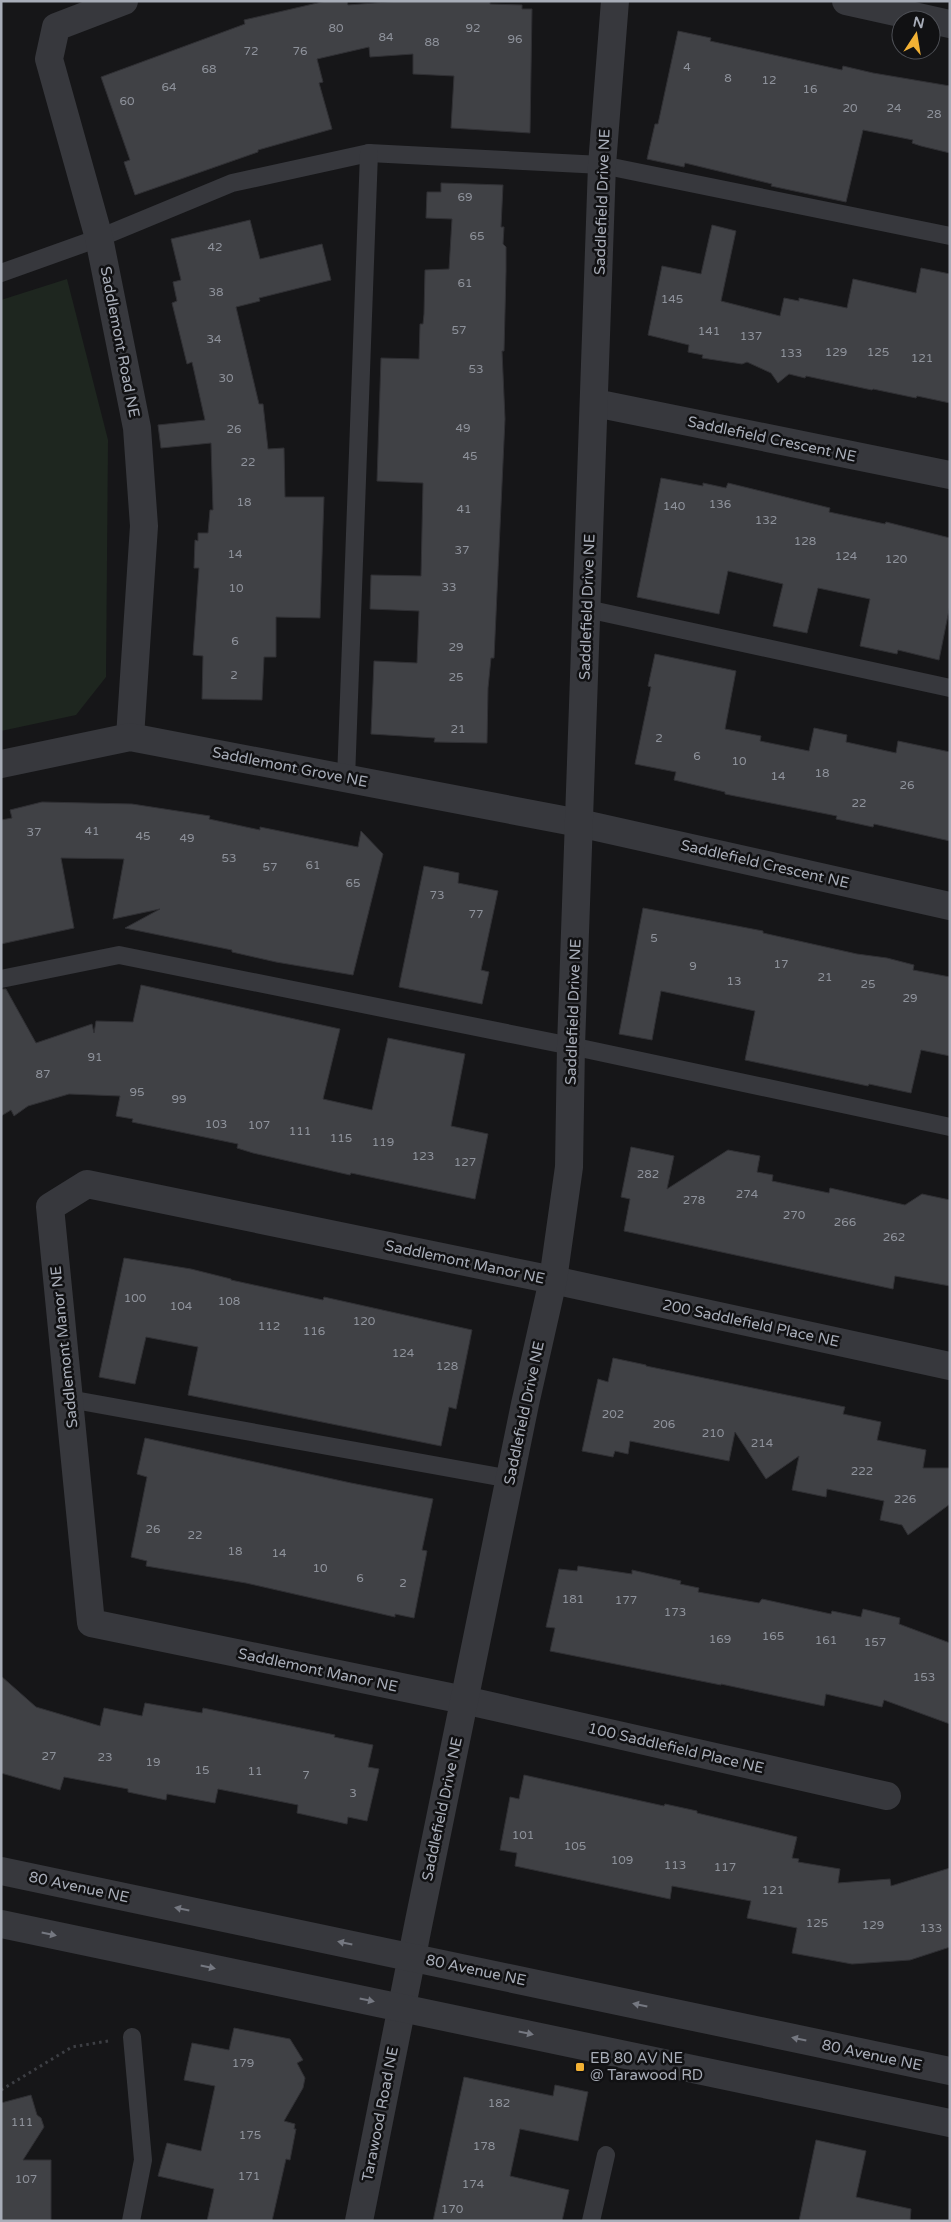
<svg xmlns="http://www.w3.org/2000/svg" width="951" height="2222" font-family="'Varela Round',sans-serif">
	<rect width="100%" height="100%" fill="#161618"/>
	<!-- green -->
	<path fill="#1e261f" d="M67,279L108,440L106,677L76,715L1,731V300Z"/>
	<!-- building -->
	<g fill="#404145" stroke="#303034">
		<path d="M326,1H347L348,5L400,1H490V4L522,5V9H532L530,133L451,128L454,76L413,74V54L370,57L369,47L317,59L323,82L319,83L332,129L258,150V152L135,195L124,162L130,160L101,77L245,24L244,20Z"/>
		<path d="M678,31L711,38L710,41L842,70L843,66L873,73L950,86V153L921,146L912,143L913,140L863,130L846,202L771,186L772,184L685,163L684,167L647,159L655,124H658Z"/>
		<path d="M441,183L503,185L501,227H504L503,244L506,247V272L504,351H502L505,419L494,658H491L488,688L487,743L434,742L435,738L371,734L374,661L417,663L419,611L370,609L371,575L421,576L423,483L377,481L381,358L419,359L420,324H423L424,314L425,270L449,269L452,219L426,218L427,192H441Z"/>
		<path d="M250,220L260,259L322,244L331,280L259,298L260,301L236,307L259,404H263L268,449L284,448L285,497H324L320,618L276,617V657H264L262,700L202,699L203,656L193,655L199,568H194L195,540L198,541V533H208L210,510H213L211,443L161,448L158,425L205,420L192,362L187,364L172,303L177,301L173,282L181,280L171,239Z"/>
		<path d="M712,225L736,231L721,301L780,316L784,298L799,301V298L847,308L853,279L916,293L921,268L950,274V403L917,396L916,398L873,389L872,390L806,376L805,378L789,374L778,383L771,373L747,362L742,364L702,358L703,355L688,352L689,345L648,335L662,266L701,274Z"/>
		<path d="M661,478L703,486V483L726,488L728,483L830,508L829,512L885,524L886,522L950,538V605L939,660L898,650L897,654L860,646L870,599L818,588L807,633L773,626L783,584L728,571L719,614L637,597Z"/>
		<path d="M655,654L736,671L725,729L761,736L760,741L809,751L814,728L847,735L846,742L896,753L898,741L950,752V841L874,824L873,827L836,819L837,816L725,794V792L674,780L676,772L635,764L651,687L648,686Z"/>
		<path d="M42,802L132,804L210,816L209,819L260,830V827L358,847L361,831L383,854L353,975L276,962L232,952V950L125,928L160,909L113,919L124,859L61,858L74,928L1,944V820L12,818L10,810Z"/>
		<path d="M424,866L459,873L458,883L498,891L481,970L489,972L482,1004L399,987Z"/>
		<path d="M643,908L763,931V933L857,954L887,958L914,965L913,970L950,977V1056L921,1050L911,1093L869,1084L868,1086L745,1060L755,1011L661,991L652,1040L619,1034Z"/>
		<path d="M141,985L340,1029L323,1099L372,1110L388,1038L465,1054L451,1126L488,1134L475,1199L351,1173L350,1175L253,1153L237,1148L238,1144L132,1122L133,1119L116,1116L120,1096L69,1094L28,1106L14,1116L11,1110L1,1116V989H6L36,1043L92,1024L94,1033L96,1021L133,1022Z"/>
		<path d="M631,1147L674,1156L667,1189L728,1150L760,1156L757,1172L773,1175L772,1181L829,1193L830,1188L905,1205L922,1194L950,1200V1286L895,1276L893,1289L624,1231L630,1199L621,1197Z"/>
		<path d="M124,1258L191,1269L231,1279V1280L323,1300L324,1297L472,1330L456,1409L449,1407L441,1446L188,1395L198,1347L146,1337L135,1384L99,1377Z"/>
		<path d="M613,1358L646,1365V1366L845,1407L843,1414L881,1422L877,1440L926,1450L923,1468H950V1504L908,1535L902,1525L880,1520L884,1501L827,1489L826,1497L792,1490L799,1456L766,1479L735,1432L729,1461L630,1441L628,1454L615,1451L613,1457L582,1451L598,1379L608,1382Z"/>
		<path d="M145,1438L351,1483L433,1499L422,1550L427,1551L414,1618L395,1614V1617L246,1583L146,1566L147,1561L131,1557L147,1477L137,1474Z"/>
		<path d="M578,1566L632,1574V1570L681,1581L680,1584L699,1588L698,1592L759,1603L762,1599L831,1614L832,1611L861,1617L863,1609L900,1618L899,1624L950,1643V1724L884,1700L882,1707L826,1694L824,1706L721,1684V1685L550,1651L555,1628L546,1627L559,1569L577,1571Z"/>
		<path d="M1,1676L36,1707L100,1726L104,1708L142,1716L145,1703L202,1713L203,1708L335,1735L334,1737L373,1745L368,1767L379,1769L367,1821L348,1817L347,1824L297,1813L298,1805L218,1789L215,1803L167,1794L166,1800L128,1792V1789L64,1777L60,1790L1,1773Z"/>
		<path d="M524,1775L664,1806L665,1804L697,1811V1813L797,1837L792,1858L799,1859L798,1862L840,1869L838,1883L890,1879L891,1886L950,1868V1947L910,1960L852,1964L792,1953L797,1928L747,1918L751,1901L672,1886L670,1899L515,1866L517,1853L500,1850L510,1797L519,1799Z"/>
		<path d="M234,2028L290,2039L303,2060L297,2063L305,2078L303,2088L284,2121L295,2124L294,2129H296L290,2160L286,2159L272,2221H207L214,2189L158,2176L167,2143L201,2151L215,2086L184,2080L192,2043L229,2050Z"/>
		<path d="M464,2077L553,2096L555,2085L588,2092L578,2141L520,2129L510,2176L569,2190L562,2221H433Z"/>
		<path d="M31,2095L37,2115L41,2118L44,2127L23,2160H51V2221H1V2103Z"/>
		<path d="M816,2140L866,2151L856,2197L911,2209L910,2221H799Z"/>
	</g>
	<g fill="none" stroke-linecap="round" stroke-linejoin="round">
		<!-- path -->
		<path stroke="#3d3f44" stroke-width="3" stroke-dasharray="2.5 4" stroke-linecap="butt" d="M1,2090L72,2047L108,2041"/>
		<!-- service -->
		<g stroke="#37383d" stroke-width="18">
			<path d="M1,273L99,238L232,183L369,153L602,165L950,236"/>
			<path d="M587,609L950,688"/>
			<path d="M346,779L369,153"/>
			<path d="M1,979L119,955L571,1046L950,1127"/>
			<path d="M69,1399L510,1479"/>
			<path d="M131,2221L143,2160L132,2037"/>
			<path d="M591,2221L606,2155"/>
		</g>
		<!-- minor -->
		<g stroke="#37383d" stroke-width="28">
			<path d="M124,1L56,27L49,59L99,238L137,428L144,526L130,737"/>
			<path d="M846,1L950,24"/>
			<path d="M595,403L950,475"/>
			<path d="M1,764L130,737L579,823L950,906"/>
			<path d="M887,1796L464,1700L91,1623L50,1207L87,1184L553,1280L950,1366"/>
			<path d="M359,2221L419,1921L525,1404L553,1280L569,1167L571,1046L602,165L615,1"/>
		</g>
		<!-- tertiary -->
		<g stroke="#37383d" stroke-width="28">
			<path d="M1,1871L950,2071"/>
			<path d="M1,1924L950,2123"/>
		</g>
	</g>
	<!-- one-way arrows -->
	<defs><path id="oneway-solid" d="M-6-.8H1V-3.2L6.5 0L1 3.2V.8H-6Z" transform="scale(1.25)"/></defs>
	<g fill="#757881">
		<use href="#oneway-solid" transform="translate(182 1909) rotate(-168)"/>
		<use href="#oneway-solid" transform="translate(49 1934) rotate(12)"/>
		<use href="#oneway-solid" transform="translate(345 1943) rotate(-168)"/>
		<use href="#oneway-solid" transform="translate(208 1967) rotate(12)"/>
		<use href="#oneway-solid" transform="translate(367 2000) rotate(12)"/>
		<use href="#oneway-solid" transform="translate(640 2005) rotate(-168)"/>
		<use href="#oneway-solid" transform="translate(526 2033) rotate(12)"/>
		<use href="#oneway-solid" transform="translate(799 2039) rotate(-168)"/>
	</g>
	<!-- markers -->
	<rect fill="#f2b134" stroke="#111113" stroke-width="2" x="575" y="2062" width="10" height="10" rx="2.5"/>
	<g text-anchor="middle" dominant-baseline="central" stroke-width="5" stroke-linejoin="round" paint-order="stroke">
		<!-- number labels -->
		<g font-size="12" fill="#8e929b">
			<text x="336" y="28">80</text>
			<text x="473" y="28">92</text>
			<text x="386" y="37">84</text>
			<text x="515" y="39">96</text>
			<text x="432" y="42">88</text>
			<text x="251" y="51">72</text>
			<text x="300" y="51">76</text>
			<text x="687" y="67">4</text>
			<text x="209" y="69">68</text>
			<text x="728" y="78">8</text>
			<text x="769" y="80">12</text>
			<text x="169" y="87">64</text>
			<text x="810" y="89">16</text>
			<text x="127" y="101">60</text>
			<text x="850" y="108">20</text>
			<text x="894" y="108">24</text>
			<text x="934" y="114">28</text>
			<text x="465" y="197">69</text>
			<text x="477" y="236">65</text>
			<text x="215" y="247">42</text>
			<text x="465" y="283">61</text>
			<text x="216" y="292">38</text>
			<text x="672" y="299">145</text>
			<text x="459" y="330">57</text>
			<text x="709" y="331">141</text>
			<text x="751" y="336">137</text>
			<text x="214" y="339">34</text>
			<text x="836" y="352">129</text>
			<text x="878" y="352">125</text>
			<text x="791" y="353">133</text>
			<text x="922" y="358">121</text>
			<text x="476" y="369">53</text>
			<text x="226" y="378">30</text>
			<text x="463" y="428">49</text>
			<text x="234" y="429">26</text>
			<text x="470" y="456">45</text>
			<text x="248" y="462">22</text>
			<text x="244" y="502">18</text>
			<text x="720" y="504">136</text>
			<text x="674" y="506">140</text>
			<text x="464" y="509">41</text>
			<text x="766" y="520">132</text>
			<text x="805" y="541">128</text>
			<text x="462" y="550">37</text>
			<text x="235" y="554">14</text>
			<text x="846" y="556">124</text>
			<text x="896" y="559">120</text>
			<text x="449" y="587">33</text>
			<text x="236" y="588">10</text>
			<text x="235" y="641">6</text>
			<text x="456" y="647">29</text>
			<text x="234" y="675">2</text>
			<text x="456" y="677">25</text>
			<text x="458" y="729">21</text>
			<text x="659" y="738">2</text>
			<text x="697" y="756">6</text>
			<text x="739" y="761">10</text>
			<text x="822" y="773">18</text>
			<text x="778" y="776">14</text>
			<text x="907" y="785">26</text>
			<text x="859" y="803">22</text>
			<text x="92" y="831">41</text>
			<text x="34" y="832">37</text>
			<text x="143" y="836">45</text>
			<text x="187" y="838">49</text>
			<text x="229" y="858">53</text>
			<text x="313" y="865">61</text>
			<text x="270" y="867">57</text>
			<text x="353" y="883">65</text>
			<text x="437" y="895">73</text>
			<text x="476" y="914">77</text>
			<text x="654" y="938">5</text>
			<text x="781" y="964">17</text>
			<text x="693" y="966">9</text>
			<text x="825" y="977">21</text>
			<text x="734" y="981">13</text>
			<text x="868" y="984">25</text>
			<text x="910" y="998">29</text>
			<text x="95" y="1057">91</text>
			<text x="43" y="1074">87</text>
			<text x="137" y="1092">95</text>
			<text x="179" y="1099">99</text>
			<text x="216" y="1124">103</text>
			<text x="259" y="1125">107</text>
			<text x="300" y="1131">111</text>
			<text x="341" y="1138">115</text>
			<text x="383" y="1142">119</text>
			<text x="423" y="1156">123</text>
			<text x="465" y="1162">127</text>
			<text x="648" y="1174">282</text>
			<text x="747" y="1194">274</text>
			<text x="694" y="1200">278</text>
			<text x="794" y="1215">270</text>
			<text x="845" y="1222">266</text>
			<text x="894" y="1237">262</text>
			<text x="135" y="1298">100</text>
			<text x="229" y="1301">108</text>
			<text x="181" y="1306">104</text>
			<text x="364" y="1321">120</text>
			<text x="269" y="1326">112</text>
			<text x="314" y="1331">116</text>
			<text x="403" y="1353">124</text>
			<text x="447" y="1366">128</text>
			<text x="613" y="1414">202</text>
			<text x="664" y="1424">206</text>
			<text x="713" y="1433">210</text>
			<text x="762" y="1443">214</text>
			<text x="862" y="1471">222</text>
			<text x="905" y="1499">226</text>
			<text x="153" y="1529">26</text>
			<text x="195" y="1535">22</text>
			<text x="235" y="1551">18</text>
			<text x="279" y="1553">14</text>
			<text x="320" y="1568">10</text>
			<text x="360" y="1578">6</text>
			<text x="403" y="1583">2</text>
			<text x="573" y="1599">181</text>
			<text x="626" y="1600">177</text>
			<text x="675" y="1612">173</text>
			<text x="773" y="1636">165</text>
			<text x="720" y="1639">169</text>
			<text x="826" y="1640">161</text>
			<text x="875" y="1642">157</text>
			<text x="924" y="1677">153</text>
			<text x="49" y="1756">27</text>
			<text x="105" y="1757">23</text>
			<text x="153" y="1762">19</text>
			<text x="202" y="1770">15</text>
			<text x="255" y="1771">11</text>
			<text x="306" y="1775">7</text>
			<text x="353" y="1793">3</text>
			<text x="523" y="1835">101</text>
			<text x="575" y="1846">105</text>
			<text x="622" y="1860">109</text>
			<text x="675" y="1865">113</text>
			<text x="725" y="1867">117</text>
			<text x="773" y="1890">121</text>
			<text x="817" y="1923">125</text>
			<text x="873" y="1925">129</text>
			<text x="931" y="1928">133</text>
			<text x="243" y="2063">179</text>
			<text x="499" y="2103">182</text>
			<text x="22" y="2122">111</text>
			<text x="250" y="2135">175</text>
			<text x="484" y="2146">178</text>
			<text x="249" y="2176">171</text>
			<text x="26" y="2179">107</text>
			<text x="473" y="2184">174</text>
			<text x="452" y="2209">170</text>
		</g>
		<!-- street labels -->
		<g font-size="15" fill="#a8adb8" stroke="#111113">
			<text transform="translate(602 202) rotate(-88)">Saddlefield Drive NE</text>
			<text transform="translate(120 342) rotate(79)">Saddlemont Road NE</text>
			<text transform="translate(772 439) rotate(12)">Saddlefield Crescent NE</text>
			<text transform="translate(587 607) rotate(-88)">Saddlefield Drive NE</text>
			<text transform="translate(290 767) rotate(11)">Saddlemont Grove NE</text>
			<text transform="translate(765 864) rotate(13)">Saddlefield Crescent NE</text>
			<text transform="translate(573 1012) rotate(-88)">Saddlefield Drive NE</text>
			<text transform="translate(465 1262) rotate(12)">Saddlemont Manor NE</text>
			<text transform="translate(751 1323) rotate(12)">200 Saddlefield Place NE</text>
			<text transform="translate(64 1347) rotate(-96)">Saddlemont Manor NE</text>
			<text transform="translate(524 1413) rotate(-78)">Saddlefield Drive NE</text>
			<text transform="translate(318 1670) rotate(12)">Saddlemont Manor NE</text>
			<text transform="translate(676 1748) rotate(13)">100 Saddlefield Place NE</text>
			<text transform="translate(442 1809) rotate(-78)">Saddlefield Drive NE</text>
			<text transform="translate(79 1887) rotate(12)">80 Avenue NE</text>
			<text transform="translate(476 1970) rotate(12)">80 Avenue NE</text>
			<text transform="translate(872 2055) rotate(12)">80 Avenue NE</text>
			<text transform="translate(380 2114) rotate(-79)">Tarawood Road NE</text>
		</g>
		<!-- poi labels -->
		<g font-size="15" fill="#a8adb8" stroke="#111113" text-anchor="start">
			<text x="590" y="2058">EB 80 AV NE<tspan x="590" dy="17">@ Tarawood RD</tspan></text>
		</g>
	</g>
	<!-- border -->
	<rect width="951" height="2222" fill="none" stroke="#a8adb8" stroke-width="5"/>
	<!-- north arrow -->
	<g transform="translate(916 35) rotate(12)"><circle r="24" fill="#111113" stroke="#4d4f55"/>
	<path d="M0-4L9 19L0 12L-9 19Z" fill="#f2b134"/>
	<text y="-8" font-size="14" font-weight="bold" text-anchor="middle" fill="#a8adb8">N</text>
	</g>
</svg>
